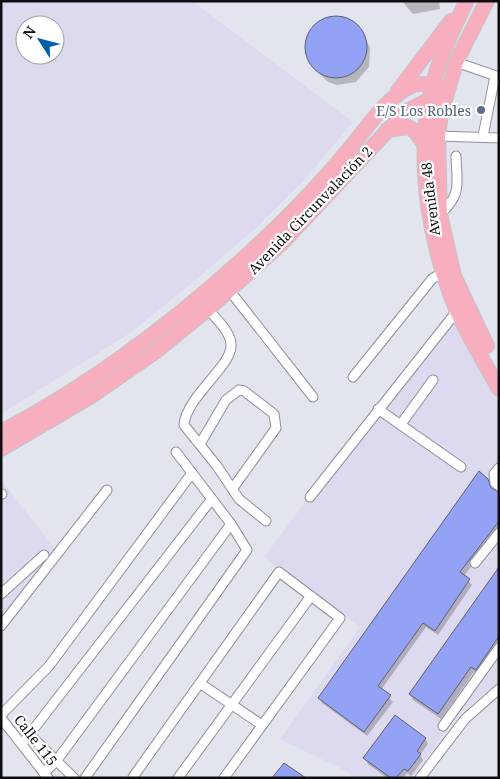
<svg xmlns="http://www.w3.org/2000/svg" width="500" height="779" font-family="'Noto Serif',serif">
	<rect width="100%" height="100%" fill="#e3e5ee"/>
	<!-- industrial -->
	<g fill="#ddd9ef" fill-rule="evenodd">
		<path d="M1,1H192L353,122L305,179L256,228L198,278L130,333L1,414ZM25,25H55V55H25Z"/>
		<path d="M449,311L499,405V682L459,714L412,778H355L344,770L280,739L360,627L264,557Z"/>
		<path d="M1,480L59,554L1,626Z"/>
	</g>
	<!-- shadow -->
	<g fill="#0003">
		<path d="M402,1H439L440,9L413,14Z"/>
		<path d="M346,19L354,23L370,47L369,67L356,82L337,85L328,82L314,68L307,51L311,32L326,20Z"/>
		<path d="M487,479L492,490L499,493V530L464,576L472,585L438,635L426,627L381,690L393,702L367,736L322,703L319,698Z"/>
		<path d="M499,570V646L479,674L474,672L441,719L413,700L410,694Z"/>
		<path d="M425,738L428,744L420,755L423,760L411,776L407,773L403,778H387L368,764L365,759Z"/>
	</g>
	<!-- building -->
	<g fill="#93a2f5" stroke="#5f6169">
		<circle cx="336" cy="47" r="31"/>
		<path d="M479,471L488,479L491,488L499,492V521L460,572L470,579L435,631L423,623L378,686L391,695L364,732L318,698Z"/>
		<path d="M499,567V636L476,670L471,667L438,714L409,694Z"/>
		<path d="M395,715L426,738L417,751L421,754L408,771L404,769L396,778H391L363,758Z"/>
		<path d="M284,763L306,778H272Z"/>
	</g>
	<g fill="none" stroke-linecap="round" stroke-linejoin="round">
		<defs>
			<g id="minor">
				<path d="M456,62L499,77"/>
				<path d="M438,136L499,138"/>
				<path d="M483,136L495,76"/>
				<path d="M440,214C462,195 457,184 456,156"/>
				<path d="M230,291L313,397"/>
				<path d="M208,309C216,319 231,332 231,345C232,366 186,397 184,425L217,466L239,499L266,521"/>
				<path d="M353,377L432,279L443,272"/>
				<path d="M378,409L461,467"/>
				<path d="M401,424L433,380"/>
				<path d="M200,444L226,400L239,390L244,391L274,414L276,428L233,488"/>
				<path d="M499,468L494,474L495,483L499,486"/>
				<path d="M1,494H2"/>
				<path d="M310,497L457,311"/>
				<path d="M475,563L499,533"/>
				<path d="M1,594L44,555"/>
				<path d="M1,626L107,490"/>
				<path d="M201,684L262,725"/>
				<path d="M1,715L49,666L192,473"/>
				<path d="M1,718L48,778"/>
				<path d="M443,726L499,648"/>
				<path d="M30,735L74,778"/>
				<path d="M22,744L211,500"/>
				<path d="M44,773L57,760L231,524"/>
				<path d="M133,777L279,572L340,618L224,778"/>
				<path d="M85,778L247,550L231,524L176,452"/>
				<path d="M178,778L311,596"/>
				<path d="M420,778L465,719L499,689"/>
			</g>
			<g id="highway">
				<path d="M466,2C451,34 435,66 429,101C417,170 430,245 456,309C468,336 485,363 499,389"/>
				<path d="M398,91L451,21"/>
				<path d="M387,130L408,127L415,131L424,144"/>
				<path d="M487,346L454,276L440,214L438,136L441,114L456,62L487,1"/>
				<path d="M1,432C102,379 195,306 276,228C300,205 324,179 346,153C365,131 384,99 411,86C423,81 436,86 447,91"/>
				<path d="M1,449L93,395L155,352L208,309L282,243L405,112L447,91"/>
			</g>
		</defs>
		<!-- minor casing -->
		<use href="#minor" stroke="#8e9098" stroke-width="11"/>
		<!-- highway casing -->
		<use href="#highway" stroke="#c5c5c6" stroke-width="16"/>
		<!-- minor -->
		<use href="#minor" stroke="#fff" stroke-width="9"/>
		<!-- highway -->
		<use href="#highway" stroke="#f7afbf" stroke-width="14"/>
	</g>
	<!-- markers -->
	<circle fill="#5c6f8a" stroke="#fff" stroke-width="2" cx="481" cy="110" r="5"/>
	<g text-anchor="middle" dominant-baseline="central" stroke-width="4.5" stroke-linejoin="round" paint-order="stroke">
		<!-- service labels -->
		<g font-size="14" fill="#4e5e75" stroke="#fff" text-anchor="end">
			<text x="471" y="110">E/S Los Robles</text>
		</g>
		<!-- street labels -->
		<g font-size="14" fill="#0e0e11" stroke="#fff">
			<text transform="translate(430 199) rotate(-97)">Avenida 48</text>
			<text transform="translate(310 210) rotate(-46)">Avenida Circunvalación 2</text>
			<text transform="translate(36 740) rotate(52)">Calle 115</text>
		</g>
	</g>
	<!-- border -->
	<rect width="500" height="779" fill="none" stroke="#0e0e11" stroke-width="5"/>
	<!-- north arrow -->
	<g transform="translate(40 40) rotate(306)"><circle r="24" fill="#ffffff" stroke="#9f9fa0"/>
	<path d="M0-4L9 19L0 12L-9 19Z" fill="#005eab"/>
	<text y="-8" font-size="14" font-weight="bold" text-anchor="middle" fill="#0e0e11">N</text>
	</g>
</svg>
